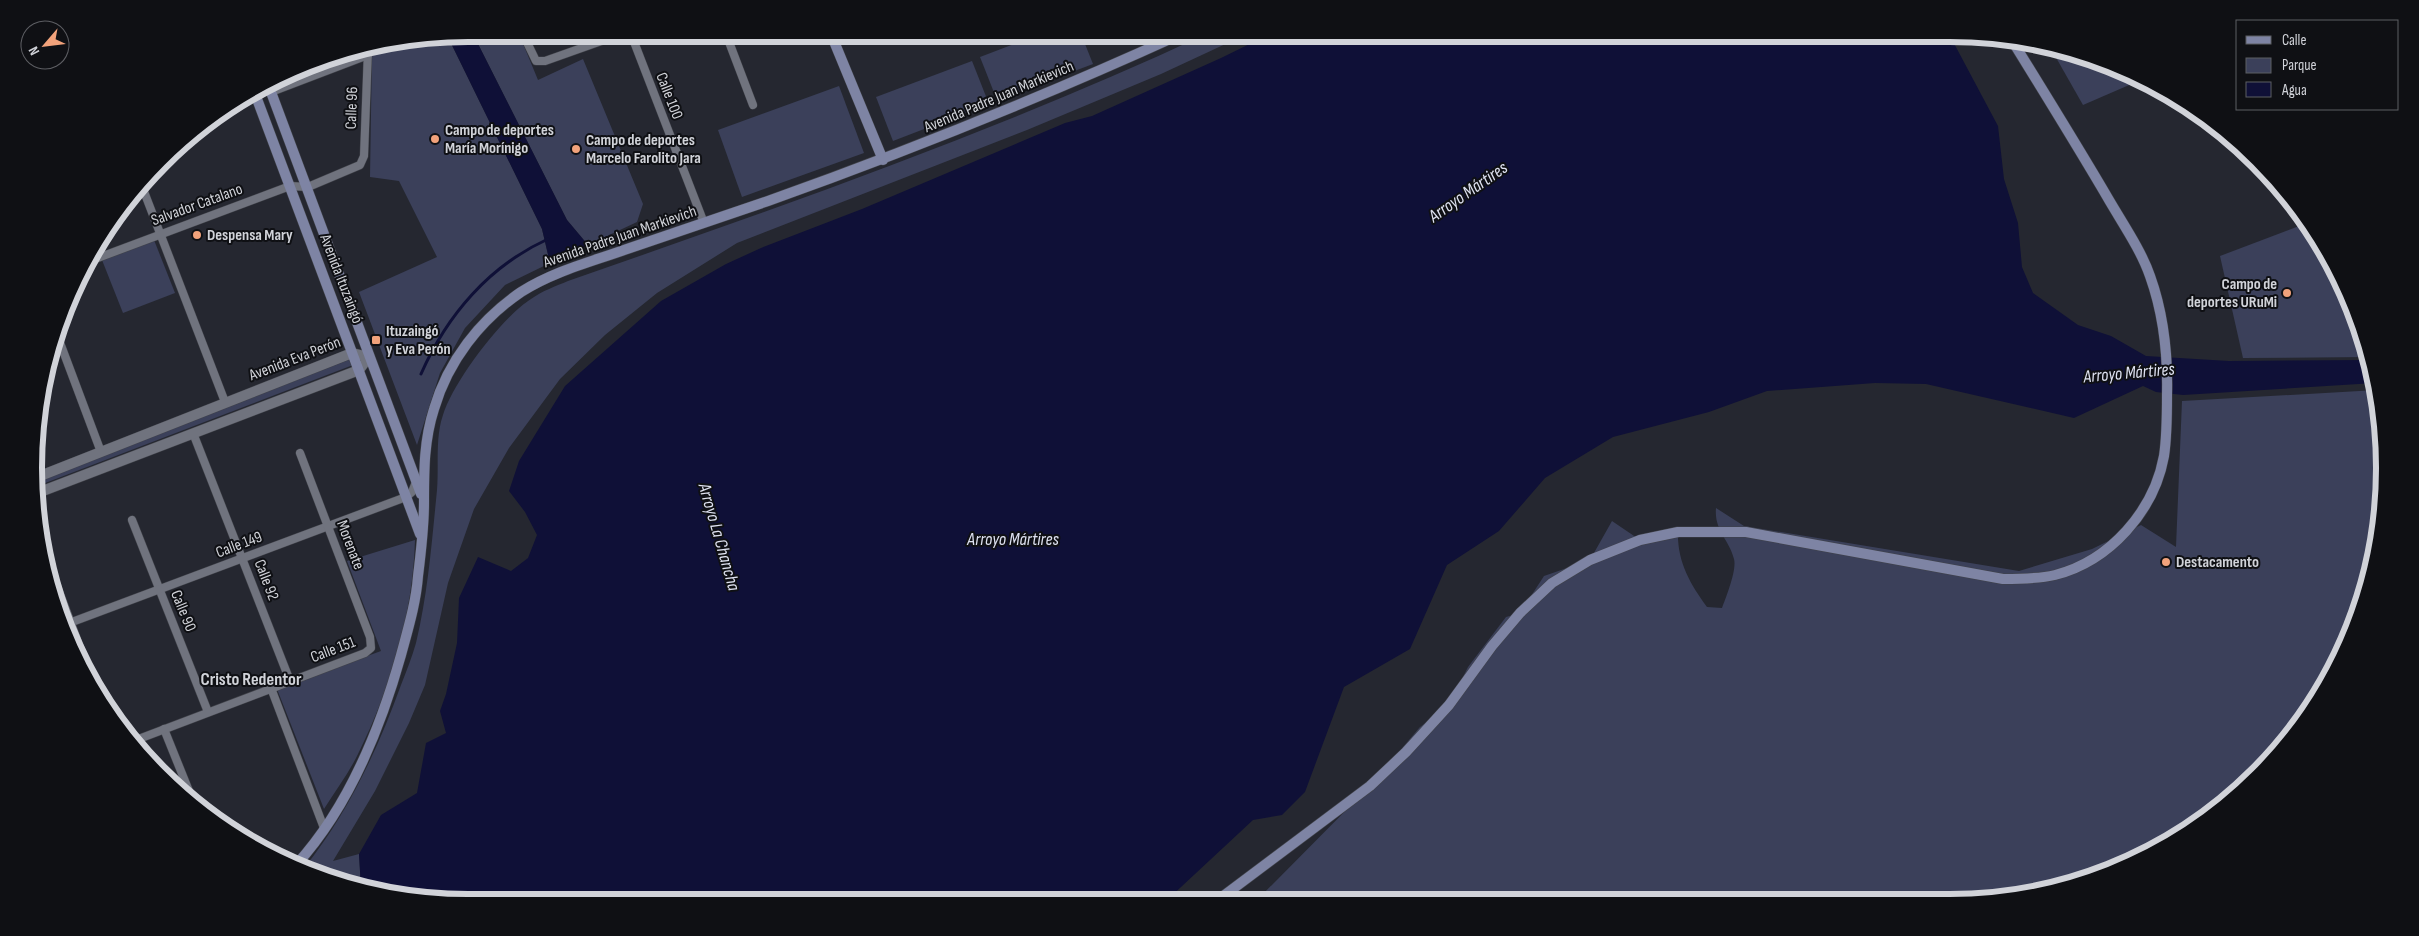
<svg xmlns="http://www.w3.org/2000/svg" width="2419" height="936" font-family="'Sofia Sans Condensed',sans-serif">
	<rect width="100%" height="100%" fill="#252730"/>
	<!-- green -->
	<g fill="#3b405a">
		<path d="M473,34H519L538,80L583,59L643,204L637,222L588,245L567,220Z"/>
		<path d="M1040,34H1081L1093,64L997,100L980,57Z"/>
		<path d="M1206,34H1247L1161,74L1027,130L737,243L657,293L605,335L560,379L509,448L474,509L448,583L425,685L409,723L375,791L333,861L359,854L361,888L304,868C347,815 378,749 401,685C406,672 412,657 416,643C428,593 432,540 437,490C439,465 435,438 443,415C453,382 502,317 531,299C542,291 556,286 568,281C783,206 999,131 1206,34Z"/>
		<path d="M448,37L542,229L550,263L505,285L465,328L440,373L417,445L359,292L437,257L399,181L370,177L372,50Z"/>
		<path d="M2050,47L2064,49L2143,79L2083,105Z"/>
		<path d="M972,61L989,104L893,141L876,97Z"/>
		<path d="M839,86L864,153L742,197L718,130Z"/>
		<path d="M2307,223C2336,263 2358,309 2369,357L2243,358L2220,256Z"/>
		<path d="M154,240L175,293L123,313L102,260Z"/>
		<path d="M351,359L353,365L40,485V478Z"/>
		<path d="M2377,390L2382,412L2384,497L2370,581L2312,709L2238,794L2143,858L2008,898L1257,900L1370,786L1420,727L1449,705L1468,667L1506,617L1520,613L1544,576L1590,560L1612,521L1640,540L1678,532C1677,561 1690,584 1707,607L1722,608C1726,597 1737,570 1734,559C1729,539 1714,531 1716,508L1744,526L2019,571L2092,549L2141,525L2176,547L2182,401Z"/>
		<path d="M415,540C413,614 391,688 358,754C349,773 335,791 324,809L277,689L381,651L347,561Z"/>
	</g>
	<!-- water -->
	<g fill="#0f1037">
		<path d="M473,34L567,220L588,245L550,263L542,229L448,37Z"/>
		<path d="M1270,34H1949L1998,126L2004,179L2018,223L2022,267L2033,293L2078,325L2111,336L2146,356L2229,361L2370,360L2375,383L2183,395L2156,392L2143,386L2074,418L1926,384L1875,383L1767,391L1709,412L1613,437L1545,478L1499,531L1447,565L1410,649L1344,687L1305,792L1282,815L1253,820L1166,901L468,902L361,888L359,854L381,815L417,793L426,743L446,733L440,711L446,694L457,643L459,598L478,557L511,571L528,558L537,535L525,512L509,491L519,461L565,386L661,301L726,264L761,248L862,209L1065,123L1092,116L1221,58Z"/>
	</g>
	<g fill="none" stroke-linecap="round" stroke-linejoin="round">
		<!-- stream -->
		<g stroke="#0f1037" stroke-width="3">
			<path d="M1135,34L1139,42"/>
			<path d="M421,374C447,315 489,266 548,239"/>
		</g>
		<defs>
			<g id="minor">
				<path d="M523,34L536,61H545L621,34"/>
				<path d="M631,34L704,223"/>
				<path d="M726,34L753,105"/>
				<path d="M271,92L368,55"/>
				<path d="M219,115L238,107"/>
				<path d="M143,189L225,402"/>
				<path d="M87,262L290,186L308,187L360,165L364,156L368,50"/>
				<path d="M56,332L101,452"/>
				<path d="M193,433L290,681"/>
				<path d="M132,520L208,712"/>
				<path d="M42,546L94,685"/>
				<path d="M64,625L406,497L412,492L416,482"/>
				<path d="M271,688L324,828"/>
				<path d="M164,729L193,801"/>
				<path d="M136,740L365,653L371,648L370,637L300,453"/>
			</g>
			<path id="tertiary" d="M40,476L352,353L369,357L359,370L40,492"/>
			<g id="secondary">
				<path d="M831,34L883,160"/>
				<path d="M268,84L421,494"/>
				<path d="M254,91L420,534"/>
				<path d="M296,865C349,807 380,730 401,655C408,629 416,603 418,576C421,552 424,526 424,502C424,470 424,440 434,409C448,361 480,320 521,292C554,271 591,262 627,249C674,233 721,217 768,201C908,151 1045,96 1181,34"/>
				<path d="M1218,900L1370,786L1406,752L1449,705L1492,646L1520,613L1552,583L1590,560L1640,540L1678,532H1746L2003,579C2020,579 2038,579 2055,575C2110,561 2154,511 2164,456C2167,436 2167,415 2167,395C2168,354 2164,315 2150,276C2141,250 2123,224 2109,200C2078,147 2045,94 2013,42"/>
			</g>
		</defs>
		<!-- minor casing -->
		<use href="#minor" stroke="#41434a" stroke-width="9"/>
		<!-- tertiary casing -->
		<use href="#tertiary" stroke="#41434a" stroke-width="11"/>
		<!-- secondary casing -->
		<use href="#secondary" stroke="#41434a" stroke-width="11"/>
		<!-- minor -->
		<use href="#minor" stroke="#70737e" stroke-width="8"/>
		<!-- tertiary -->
		<use href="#tertiary" stroke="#70737e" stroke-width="10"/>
		<!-- secondary -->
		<use href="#secondary" stroke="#7e84a4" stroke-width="10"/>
	</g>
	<!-- markers -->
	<g fill="#f1a27b" stroke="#0f1014" stroke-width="2">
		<circle cx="435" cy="139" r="5"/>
		<circle cx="576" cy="149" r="5"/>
		<circle cx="197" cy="235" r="5"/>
		<circle cx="2287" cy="293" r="5"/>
		<rect x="371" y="335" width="10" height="10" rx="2.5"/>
		<circle cx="2166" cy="562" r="5"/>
	</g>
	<g text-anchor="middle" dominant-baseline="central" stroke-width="4" stroke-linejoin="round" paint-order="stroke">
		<!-- street labels -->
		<g font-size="16" fill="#d1d3d9" stroke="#0f1014">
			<text transform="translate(669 96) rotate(69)">Calle 100</text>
			<text transform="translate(999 97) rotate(-23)">Avenida Padre Juan Markievich</text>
			<text transform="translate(352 108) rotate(-88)">Calle 96</text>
			<text transform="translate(197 205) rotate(-20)">Salvador Catalano</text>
			<text transform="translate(620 237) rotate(-19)">Avenida Padre Juan Markievich</text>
			<text transform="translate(341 279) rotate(69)">Avenida Ituzaingó</text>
			<text transform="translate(295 359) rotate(-21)">Avenida Eva Perón</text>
			<text transform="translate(239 545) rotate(-21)">Calle 149</text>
			<text transform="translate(350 545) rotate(69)">Morenate</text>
			<text transform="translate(266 580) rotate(69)">Calle 92</text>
			<text transform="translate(183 611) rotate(68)">Calle 90</text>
			<text transform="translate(333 650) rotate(-21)">Calle 151</text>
		</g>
		<!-- poi labels -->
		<g font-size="16" font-weight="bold" fill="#d1d3d9" stroke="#0f1014" text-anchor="start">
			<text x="445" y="130">Campo de deportes<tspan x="445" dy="18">María Morínigo</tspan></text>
			<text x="586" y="140">Campo de deportes<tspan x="586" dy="18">Marcelo Farolito Jara</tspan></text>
			<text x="207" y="235">Despensa Mary</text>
			<text x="2277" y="284" text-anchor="end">Campo de<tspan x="2277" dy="18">deportes URuMi</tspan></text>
			<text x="386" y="331">Ituzaingó<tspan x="386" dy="18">y Eva Perón</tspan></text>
			<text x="2176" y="562">Destacamento</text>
		</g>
		<!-- water labels -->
		<g font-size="18" font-style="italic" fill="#dfe2f1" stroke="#0f1014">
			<text transform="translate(1468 192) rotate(-35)">Arroyo Mártires</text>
			<text transform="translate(2129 373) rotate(-5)">Arroyo Mártires</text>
			<text transform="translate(719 537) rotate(74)">Arroyo La Chancha</text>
			<text x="1013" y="539">Arroyo Mártires</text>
		</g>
		<!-- neighbourhood labels -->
		<g font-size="18" font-weight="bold" fill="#d1d3d9" stroke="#0f1014">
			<text x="251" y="679">Cristo Redentor</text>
		</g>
	</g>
	<!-- crop -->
	<path d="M0 0H2419V936H0ZM468 42H1950A426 426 0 0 1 2376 468V468A426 426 0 0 1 1950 894H468A426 426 0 0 1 42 468V468A426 426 0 0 1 468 42Z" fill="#0f1014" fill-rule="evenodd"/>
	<path fill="none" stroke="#d1d3d9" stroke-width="6" d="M468 42H1950A426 426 0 0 1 2376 468V468A426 426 0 0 1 1950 894H468A426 426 0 0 1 42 468V468A426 426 0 0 1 468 42Z"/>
	<!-- legend -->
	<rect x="2236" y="20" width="162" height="90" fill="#0f1014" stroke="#5d5e63"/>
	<rect x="2246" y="36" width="25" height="8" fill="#7e84a4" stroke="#5d5e63"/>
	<text x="2282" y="45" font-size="15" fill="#d1d3d9">Calle</text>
	<rect x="2246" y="58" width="25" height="15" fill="#3b405a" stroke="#5d5e63"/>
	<text x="2282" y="70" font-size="15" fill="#d1d3d9">Parque</text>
	<rect x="2246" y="82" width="25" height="15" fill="#0f1037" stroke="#5d5e63"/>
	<text x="2282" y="95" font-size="15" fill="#d1d3d9">Agua</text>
	<!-- north arrow -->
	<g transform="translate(45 45) rotate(242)"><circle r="24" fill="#0f1014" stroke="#5d5e63"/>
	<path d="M0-4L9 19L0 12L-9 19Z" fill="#f1a27b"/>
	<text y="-8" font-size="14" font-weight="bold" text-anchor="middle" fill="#d1d3d9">N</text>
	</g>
</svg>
